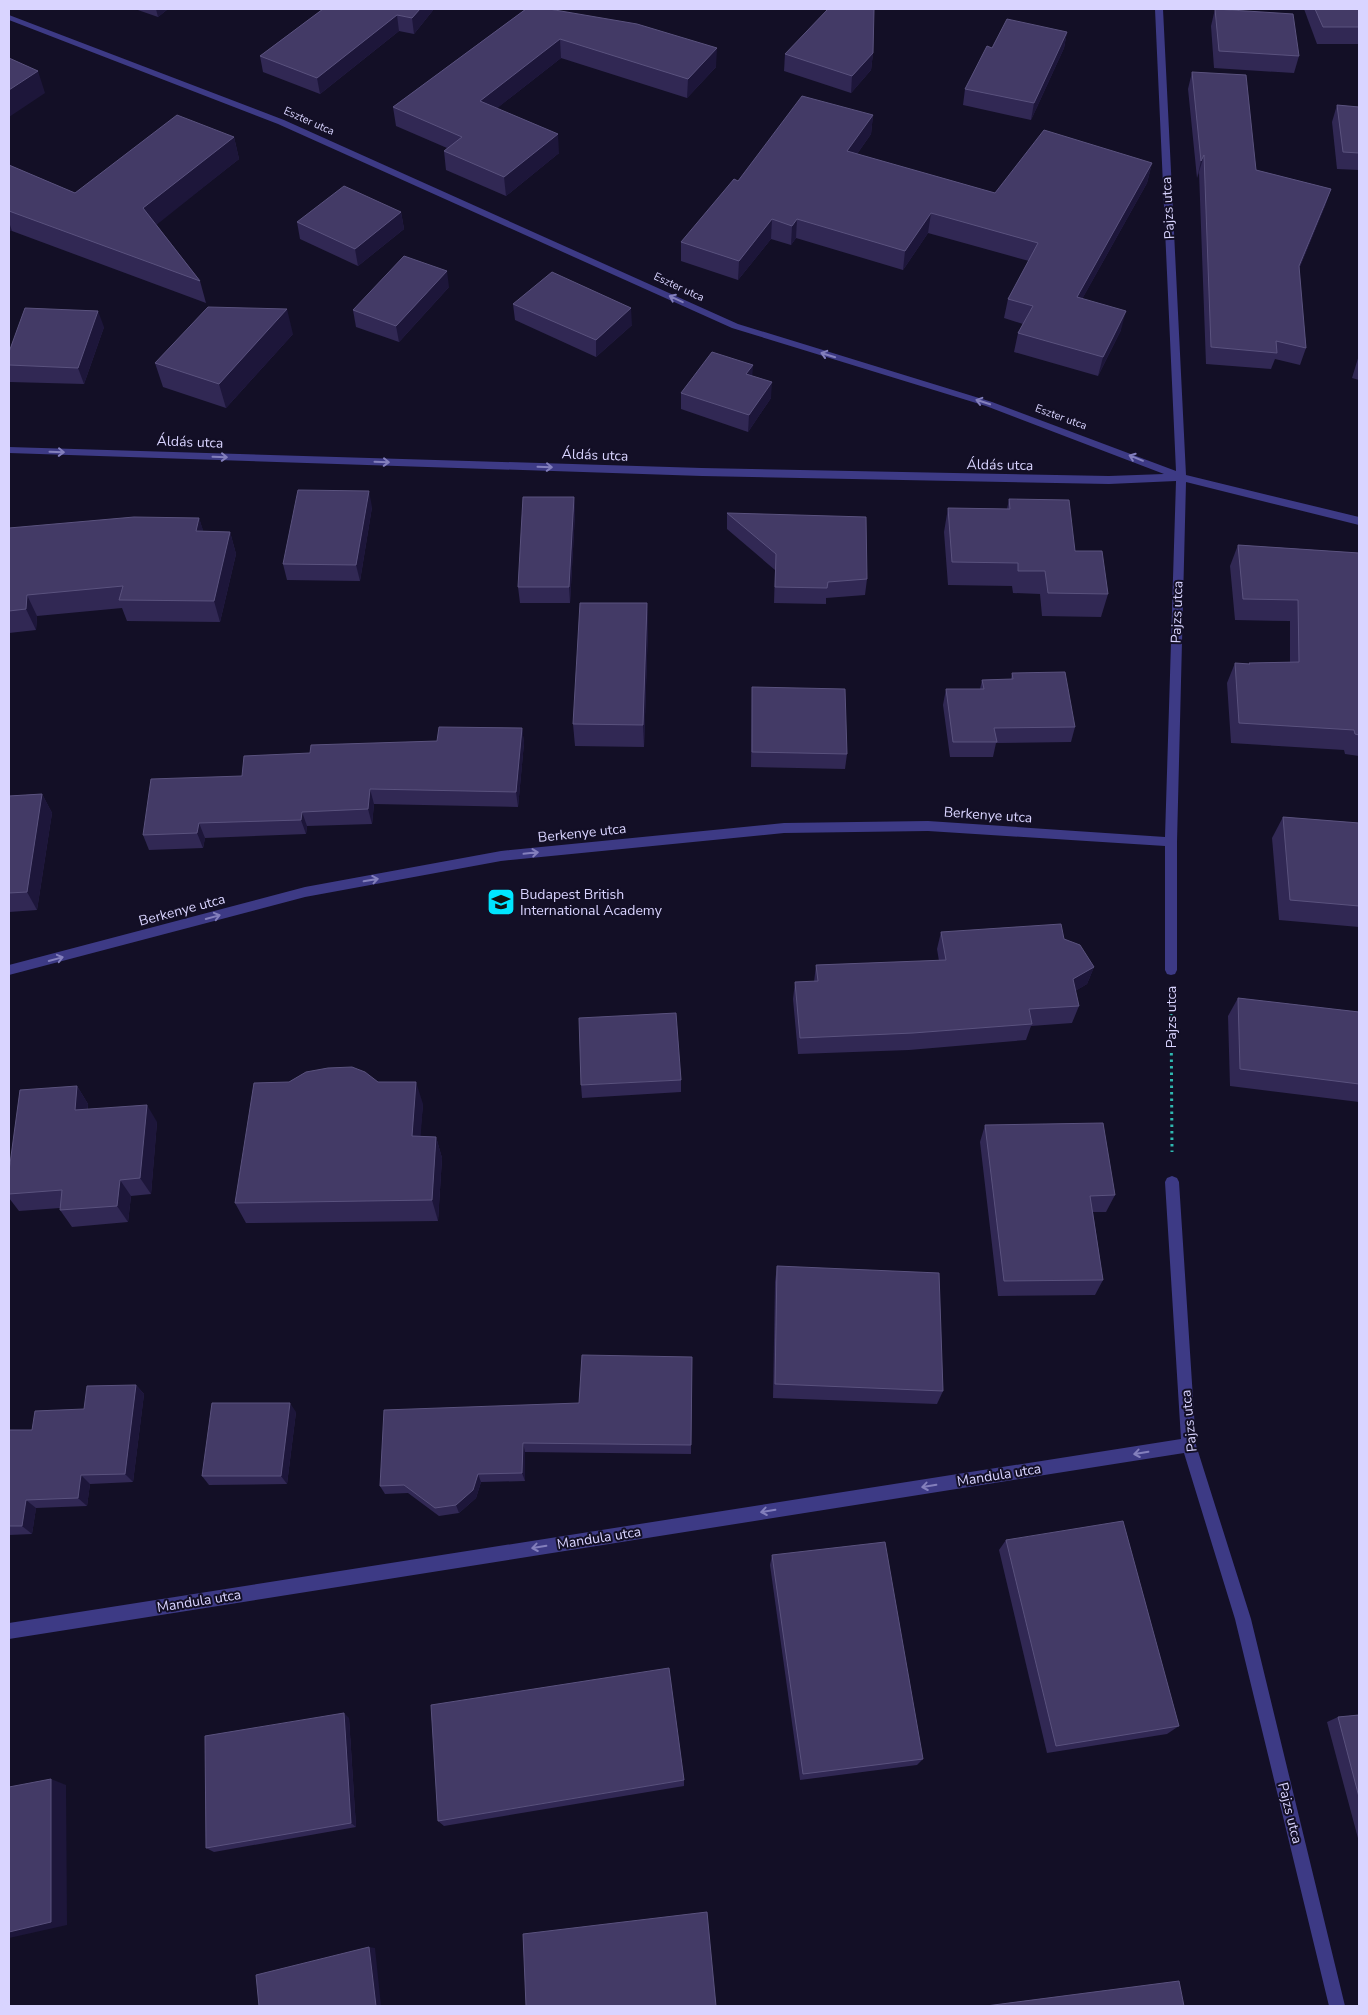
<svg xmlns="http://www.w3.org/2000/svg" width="1368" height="2015" font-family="'Nunito Sans',sans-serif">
	<rect width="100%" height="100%" fill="#130f26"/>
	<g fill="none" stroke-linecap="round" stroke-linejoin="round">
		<!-- path -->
		<path stroke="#2fb8b0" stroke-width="3" stroke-dasharray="2.5 4" stroke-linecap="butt" d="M1171,1001L1172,1152"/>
		<!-- minor -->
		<g fill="#3d3a85" fill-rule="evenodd">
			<path d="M1155,9H1163L1186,475L1359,517V525L1186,482L1177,842V970L1175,974L1171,975L1167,974L1165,970V846L928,831L784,833L501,861L305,897L9,975V965L305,887L501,851L784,823L928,821L1165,837L1176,481L1109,484L702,476L9,453V447L702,468L1109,476L1164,474L986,406L732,328L278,124L9,20V15L284,120L738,324L992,402L1176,471Z"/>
			<path d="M1172,1176L1177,1178L1179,1182L1196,1445L1251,1619L1345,2006H1329L1235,1619L1184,1453L9,1639V1623L1181,1439L1165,1182L1167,1178Z"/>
		</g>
	</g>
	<!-- wall -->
	<g fill="#312854">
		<path d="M135,9H168L158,17Z"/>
		<path d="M323,9H434L414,34L399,31L320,94L263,72L260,56Z"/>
		<path d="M526,9L716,67L687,98L561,58L497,108L559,153L506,196L446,170L444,151L447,148L396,126L393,107Z"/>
		<path d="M1215,9L1299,56L1294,73L1214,68L1211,26Z"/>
		<path d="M1304,9H1359V44H1317Z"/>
		<path d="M1067,32L1064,48L1031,120L963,105L965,89L992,48Z"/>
		<path d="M873,53L871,70L851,93L784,71L785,54Z"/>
		<path d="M1192,72L1256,170L1331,189L1325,206L1299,269L1306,348L1300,365L1275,359L1271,369L1206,364L1199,172L1197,178L1188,89Z"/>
		<path d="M1337,105L1359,107V170L1337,169L1332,122Z"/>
		<path d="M873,115L871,134L857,154L995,193L1152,163L1147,183L1082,299L1121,330L1098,376L1014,352L1018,333L1023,324L1004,318L1008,299L1029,261L928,233L903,270L796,238L791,245L771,239L738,280L681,261V242L738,181Z"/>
		<path d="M234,137L239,159L156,224L200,281L206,303L12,231H9V165L75,193Z"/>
		<path d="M401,212L404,229L358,266L300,239L297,222Z"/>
		<path d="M449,287L399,342L356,327L353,310Z"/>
		<path d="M513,304L632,325L596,357L515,320Z"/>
		<path d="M104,327L84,384L10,382L9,378V352Z"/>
		<path d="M293,334L226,408L163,387L155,363Z"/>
		<path d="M1359,355V380L1352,378Z"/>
		<path d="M681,393L771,398L748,432L681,409Z"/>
		<path d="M574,497L575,513L570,603H520L518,587Z"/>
		<path d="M1009,499L1075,551L1108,594L1101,617L1042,616L1040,594L1013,593L1012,586L948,585L944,532L948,508L1007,509Z"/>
		<path d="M372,507L360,581L287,580L283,564Z"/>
		<path d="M727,513L867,579L865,595L826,598V604L774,603L775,570L727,529Z"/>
		<path d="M199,518L203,531L230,532L236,554L220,622L127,621L122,608L37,616L36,630L9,633V528Z"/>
		<path d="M1238,545L1359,553V756L1345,754L1344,750L1231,743L1227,683L1235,663L1249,664V663L1290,662V621L1235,620L1230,566Z"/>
		<path d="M647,603L648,626L644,747L575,746L573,724Z"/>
		<path d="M1012,673L1075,727L1071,742L996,743L993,757H950L943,705L946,689H980L982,680L1011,679Z"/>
		<path d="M752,687L847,754L845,769L751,767Z"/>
		<path d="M522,728L524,743L518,807L374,804L372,824L307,826L306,834L205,838L203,848L149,850L143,835L242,776L310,753L437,741Z"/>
		<path d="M42,794L52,813L37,910L9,912V796Z"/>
		<path d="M1283,817L1359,823V927L1279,920L1272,838Z"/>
		<path d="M941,932L1064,939L1094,967L1087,984L1075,991L1079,1006L1072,1023L1031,1026L1026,1040L909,1050L798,1054L793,999L795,982H814L816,965L939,961L937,949Z"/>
		<path d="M1238,998L1359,1012V1102L1230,1086L1228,1016Z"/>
		<path d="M681,1080V1092L582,1098L581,1085Z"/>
		<path d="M378,1082L423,1104L420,1136L436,1137L442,1158L438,1221L246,1223L235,1203Z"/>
		<path d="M77,1086L88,1104V1109L157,1122L151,1194L131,1196L128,1222L72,1227L60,1210V1208L19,1211L9,1198V1171Z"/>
		<path d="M985,1125L1115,1195L1106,1212H1093L1103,1280L1095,1295L998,1296L980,1142Z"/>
		<path d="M777,1266L943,1391L937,1404L773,1398L775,1282Z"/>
		<path d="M692,1357L691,1454L525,1452V1481L481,1482L476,1498L459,1513L439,1516L408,1493L385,1494L380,1486Z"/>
		<path d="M136,1385L144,1394L133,1482L90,1484L87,1506L36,1508L32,1534L9,1535V1430H32L84,1409Z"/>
		<path d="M296,1412L287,1484L209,1485L202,1476Z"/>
		<path d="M1006,1540L1179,1726L1167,1734L1047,1753L999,1550Z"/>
		<path d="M772,1555L923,1759L917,1765L800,1780L770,1565Z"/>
		<path d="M1359,1715V1842L1327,1722L1338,1717Z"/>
		<path d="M349,1718L356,1827L214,1852L206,1848Z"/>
		<path d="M684,1780V1786L444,1826L438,1821Z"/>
	</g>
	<!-- shaded-wall -->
	<g fill="#1d163a">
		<path d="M156,9H168L158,17Z"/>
		<path d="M420,9H434L414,34L412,18Z"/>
		<path d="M397,15L399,31L320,94L317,78Z"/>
		<path d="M1067,32L1064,48L1031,120L1034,103Z"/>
		<path d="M560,39L561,58L482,120L480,101Z"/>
		<path d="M717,48L716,67L687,98L688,79Z"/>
		<path d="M873,53L871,70L851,93L852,76Z"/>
		<path d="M38,71L45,93L9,117V90Z"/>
		<path d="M873,115L871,134L845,171L847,151Z"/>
		<path d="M558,134L559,153L506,196L504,177Z"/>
		<path d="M234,137L239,159L150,230L143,208Z"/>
		<path d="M1204,155L1199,172L1197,178L1201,161Z"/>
		<path d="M1152,163L1147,183L1072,317L1077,297Z"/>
		<path d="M1331,189L1325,206L1293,283L1299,266Z"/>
		<path d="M401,212L404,229L358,266L355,249Z"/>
		<path d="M931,213L928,233L903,270L905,251Z"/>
		<path d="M772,219L771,239L738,280L739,261Z"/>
		<path d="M797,219L796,238L791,245L792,226Z"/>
		<path d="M9,222L12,231H9Z"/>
		<path d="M447,271L449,287L399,342L396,326Z"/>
		<path d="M631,308L632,325L596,357V340Z"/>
		<path d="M287,309L293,334L226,408L219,384Z"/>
		<path d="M98,311L104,327L84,384L78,368Z"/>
		<path d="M1126,311L1121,330L1098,376L1103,357Z"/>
		<path d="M753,365L752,381L746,374Z"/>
		<path d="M772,382L771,398L748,432L749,415Z"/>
		<path d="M369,491L372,507L360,581L356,565Z"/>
		<path d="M574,497L575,513L570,603L569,587Z"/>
		<path d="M199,518L206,539L196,531Z"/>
		<path d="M230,532L236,554L220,622L214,601Z"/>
		<path d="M27,595L37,616L36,630L26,609Z"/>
		<path d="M647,603L648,626L644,747L643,725Z"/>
		<path d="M522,728L524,743L518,807L516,792Z"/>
		<path d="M370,789L374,804L372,824L368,809Z"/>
		<path d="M42,794L52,813L37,910L27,892Z"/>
		<path d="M302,812L307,826L306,834L301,820Z"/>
		<path d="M199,823L205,838L203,848L197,833Z"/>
		<path d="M1094,967L1087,984L1067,996L1073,979Z"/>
		<path d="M416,1082L423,1104L419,1158L412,1136Z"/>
		<path d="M77,1086L88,1104L86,1128L75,1110Z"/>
		<path d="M147,1105L157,1122L151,1194L140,1178Z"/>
		<path d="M436,1137L442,1158L438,1221L432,1200Z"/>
		<path d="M120,1180L131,1196L128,1222L117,1206Z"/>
		<path d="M136,1385L144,1394L133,1482L125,1474Z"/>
		<path d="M290,1403L296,1412L287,1484L281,1476Z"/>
		<path d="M523,1443L525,1452V1481L522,1473Z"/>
		<path d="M478,1474L481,1482L476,1498L459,1513L456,1505Z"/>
		<path d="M81,1475L90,1484L87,1506L78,1498Z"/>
		<path d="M26,1500L36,1508L32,1534L22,1526Z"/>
		<path d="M344,1713L349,1718L356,1827L351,1823Z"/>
		<path d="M51,1779L66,1785L67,1925L9,1938V1932Z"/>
		<path d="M369,1947L375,1948L381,2006H376Z"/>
	</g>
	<!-- building -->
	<g fill="#433a66" stroke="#5a527e">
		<path d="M323,9H420L412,18L397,15L317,78L260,56Z"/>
		<path d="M526,9H549L637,24L717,48L688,79L560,39L480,101L558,134L504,177L444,151L462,137L393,107Z"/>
		<path d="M828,9H874L873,53L852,76L785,54Z"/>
		<path d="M1215,9L1293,14L1299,56L1219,51Z"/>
		<path d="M1315,9H1359V27H1323Z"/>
		<path d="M1007,19L1067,32L1034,103L965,89L987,46L992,48Z"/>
		<path d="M9,58L38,71L9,90Z"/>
		<path d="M1192,72L1246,75L1256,170L1331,189L1299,266L1306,348L1276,341L1277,353L1211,347L1204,155L1201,161Z"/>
		<path d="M802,96L873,115L847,151L995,193L1044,130L1152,163L1077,297L1126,311L1103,357L1018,333L1033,306L1008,299L1038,243L931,213L905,251L797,219L792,226L772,219L739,261L681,242L734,179L738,181Z"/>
		<path d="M1337,105L1359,107V153L1343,152Z"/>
		<path d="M177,115L234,137L143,208L200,281L9,211V165L75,193Z"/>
		<path d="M344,186L401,212L355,249L297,222Z"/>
		<path d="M404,256L447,271L396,326L353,310Z"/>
		<path d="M552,272L631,308L596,340L513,304Z"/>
		<path d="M208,307L287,309L219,384L155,363Z"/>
		<path d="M25,308L98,311L78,368L9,365V352Z"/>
		<path d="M712,352L753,365L746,374L772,382L749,415L681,393Z"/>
		<path d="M298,490L369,491L356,565L283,564Z"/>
		<path d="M523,497H574L569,587H518Z"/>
		<path d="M1009,499L1069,500L1075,551H1102L1108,594L1048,593L1045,571H1018V563L952,562L948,508L1010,509Z"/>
		<path d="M727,513L866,517L867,579L828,582L827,588L775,587L776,554Z"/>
		<path d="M134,517L199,518L196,531L230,532L214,601L119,600L123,586L27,595L26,609L9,611V528Z"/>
		<path d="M1238,545L1359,553V735L1355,734L1354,730L1239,723L1235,663L1250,664L1249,663L1299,662L1298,600L1243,599Z"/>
		<path d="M580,603H647L643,725L573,724Z"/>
		<path d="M1065,672L1075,727L994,728L997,742H953L946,689H984L982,680L1013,679L1012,673Z"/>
		<path d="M752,687L845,689L847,754L752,752Z"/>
		<path d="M439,727L522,728L516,792L370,789L368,809L302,812L301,820L199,823L197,833L143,835L151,779L242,776L244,756L310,753L311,745L437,741Z"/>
		<path d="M42,794L27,892L9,893V796Z"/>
		<path d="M1283,817L1359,823V906L1290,900Z"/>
		<path d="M1061,924L1064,939L1080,945L1094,967L1073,979L1079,1006L1029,1009L1032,1024L913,1033L800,1038L795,982L818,981L816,965L946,960L941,932Z"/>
		<path d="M1238,998L1359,1012V1084L1240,1069Z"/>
		<path d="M676,1013L681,1080L581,1085L579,1018Z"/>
		<path d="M352,1067L365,1072L378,1082H416L412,1136L436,1137L432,1200L235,1203L254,1083L289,1082L306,1072L328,1068Z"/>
		<path d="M77,1086L75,1110L147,1105L140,1178L120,1180L117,1206L60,1210L62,1190L9,1194V1171L20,1090Z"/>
		<path d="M1103,1123L1115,1195L1090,1196L1103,1280L1004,1281L985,1125Z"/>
		<path d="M777,1266L939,1273L943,1391L775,1384Z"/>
		<path d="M582,1355L692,1357L691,1445L523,1443L522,1473L478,1474L473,1490L456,1505L435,1508L404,1485L380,1486L384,1410L579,1403Z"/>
		<path d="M136,1385L125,1474L81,1475L78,1498L26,1500L22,1526H9V1430H32L35,1411L84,1409L87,1386Z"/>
		<path d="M212,1403H290L281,1476H202Z"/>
		<path d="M1123,1521L1179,1726L1056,1746L1006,1540Z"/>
		<path d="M885,1542L923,1759L803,1774L772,1555Z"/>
		<path d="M669,1668L684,1780L438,1821L431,1705Z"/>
		<path d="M344,1713L351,1823L206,1848L205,1736Z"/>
		<path d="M1359,1715V1797L1338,1717Z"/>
		<path d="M51,1779V1922L9,1932V1787Z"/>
		<path d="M707,1912L716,2006H526L523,1934Z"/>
		<path d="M369,1947L376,2006H259L256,1975Z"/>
		<path d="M1179,1981L1184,2006H986Z"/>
	</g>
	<!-- one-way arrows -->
	<defs><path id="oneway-shaft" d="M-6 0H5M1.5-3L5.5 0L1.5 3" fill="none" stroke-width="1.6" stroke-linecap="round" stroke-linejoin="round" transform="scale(1.25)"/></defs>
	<g stroke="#837fbc">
		<use href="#oneway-shaft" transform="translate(676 299) rotate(-155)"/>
		<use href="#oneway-shaft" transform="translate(828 355) rotate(-163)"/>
		<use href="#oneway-shaft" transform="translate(983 402) rotate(-162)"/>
		<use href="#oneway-shaft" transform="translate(57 452) rotate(2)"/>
		<use href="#oneway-shaft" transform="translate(220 457) rotate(2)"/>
		<use href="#oneway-shaft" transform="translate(1136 458) rotate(-158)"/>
		<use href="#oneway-shaft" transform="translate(382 462) rotate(2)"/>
		<use href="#oneway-shaft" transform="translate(545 467) rotate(2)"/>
		<use href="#oneway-shaft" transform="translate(531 853) rotate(-6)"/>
		<use href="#oneway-shaft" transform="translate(371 880) rotate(-10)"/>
		<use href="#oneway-shaft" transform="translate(213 917) rotate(-15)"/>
		<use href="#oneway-shaft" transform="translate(56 959) rotate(-15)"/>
		<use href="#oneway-shaft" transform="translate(1141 1453) rotate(171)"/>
		<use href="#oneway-shaft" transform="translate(929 1486) rotate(171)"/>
		<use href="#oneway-shaft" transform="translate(768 1511) rotate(171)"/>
		<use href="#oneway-shaft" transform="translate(539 1547) rotate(171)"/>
	</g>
	<!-- icons -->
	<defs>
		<symbol id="school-square" viewBox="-11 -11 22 22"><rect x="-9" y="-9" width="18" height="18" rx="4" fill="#00e5ff" stroke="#130f26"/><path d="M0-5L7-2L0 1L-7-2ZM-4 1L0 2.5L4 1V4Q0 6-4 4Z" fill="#111"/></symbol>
	</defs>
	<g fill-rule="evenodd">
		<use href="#school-square" x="485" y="886" width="32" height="32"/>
	</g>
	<g text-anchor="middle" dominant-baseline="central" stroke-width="4" stroke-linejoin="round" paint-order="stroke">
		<!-- far-street labels -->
		<g font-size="11" fill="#d9d4ff" stroke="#130f26">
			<text transform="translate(309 121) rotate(24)">Eszter utca</text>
			<text transform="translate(679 287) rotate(25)">Eszter utca</text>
			<text transform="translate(1061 417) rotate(20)">Eszter utca</text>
		</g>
		<!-- street labels -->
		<g font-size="14" fill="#d9d4ff" stroke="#130f26">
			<text transform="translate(1168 208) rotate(-93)">Pajzs utca</text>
			<text transform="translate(190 442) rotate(2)">Áldás utca</text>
			<text transform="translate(595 455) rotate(2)">Áldás utca</text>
			<text transform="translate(1000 465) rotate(1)">Áldás utca</text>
			<text transform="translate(1177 612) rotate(-88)">Pajzs utca</text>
			<text transform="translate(988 815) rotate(4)">Berkenye utca</text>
			<text transform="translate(582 833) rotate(-6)">Berkenye utca</text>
			<text transform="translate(182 910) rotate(-15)">Berkenye utca</text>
			<text transform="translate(1171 1017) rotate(-90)">Pajzs utca</text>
			<text transform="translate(1189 1421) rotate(-96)">Pajzs utca</text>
			<text transform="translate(999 1475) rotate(-9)">Mandula utca</text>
			<text transform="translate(599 1538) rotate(-9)">Mandula utca</text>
			<text transform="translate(199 1601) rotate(-9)">Mandula utca</text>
			<text transform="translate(1290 1813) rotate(76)">Pajzs utca</text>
		</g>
		<!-- poi labels -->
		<g font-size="14" fill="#d9d4ff" stroke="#130f26" text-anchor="start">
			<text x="520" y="894">Budapest British<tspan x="520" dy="16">International Academy</tspan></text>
		</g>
	</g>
	<!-- border -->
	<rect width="1368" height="2015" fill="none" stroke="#d9d4ff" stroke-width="20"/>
</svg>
